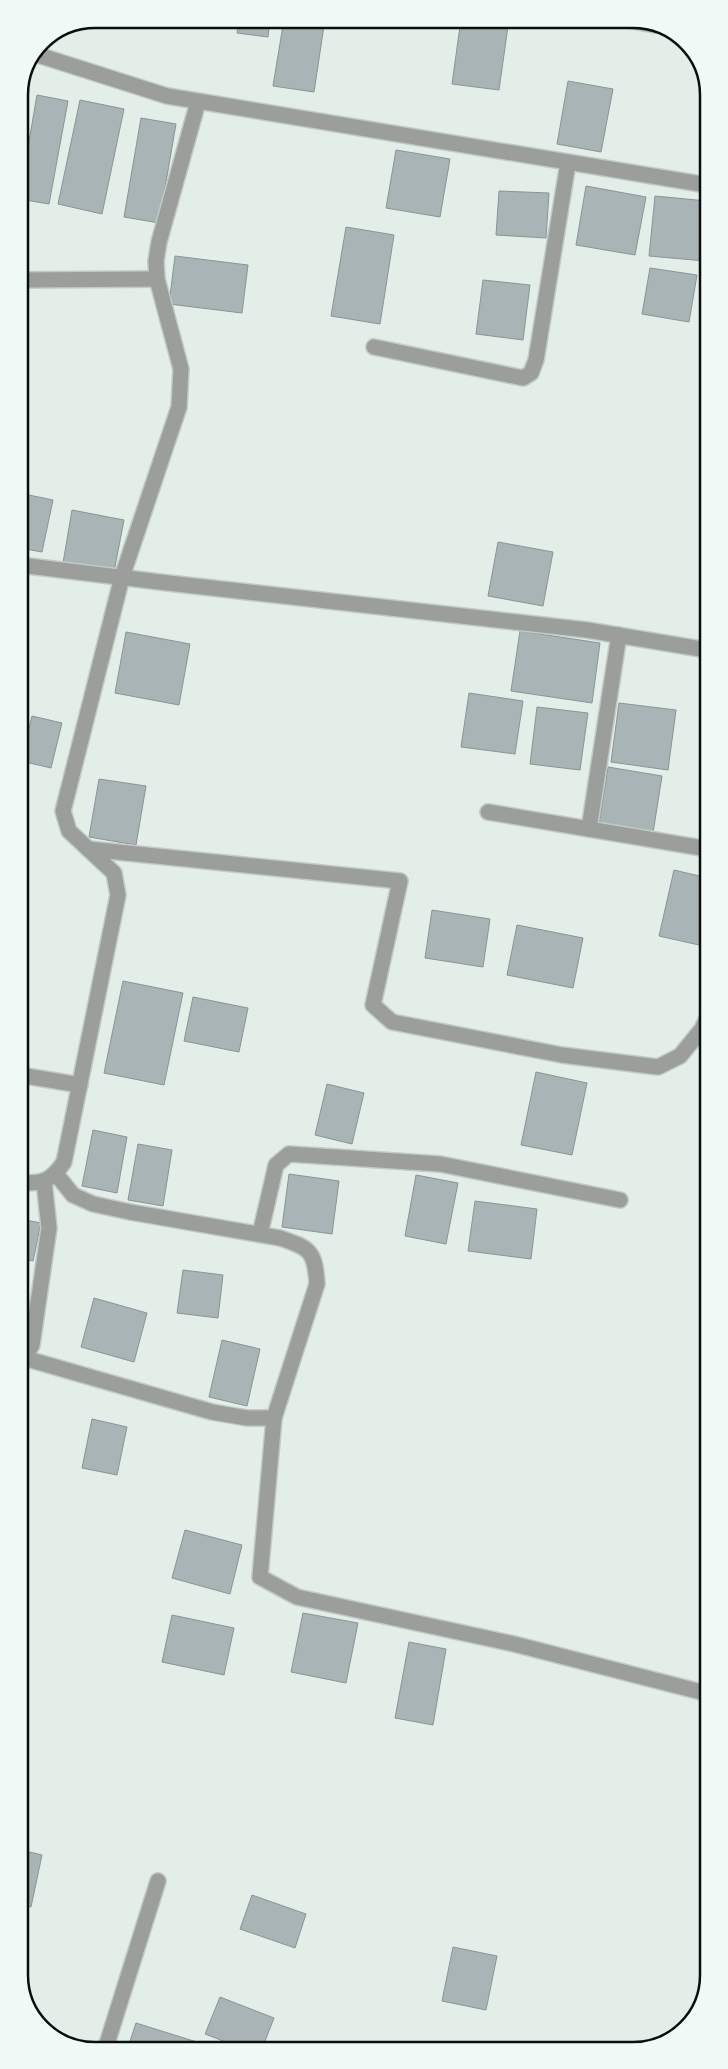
<svg xmlns="http://www.w3.org/2000/svg" width="728" height="2069" font-family="'Source Serif 4',serif">
	<rect width="100%" height="100%" fill="#e3eee9"/>
	<!-- building -->
	<g fill="#a8b4b5" stroke="#899495">
		<path d="M239,19H270L268,37L237,33Z"/>
		<path d="M284,19H325L314,92L273,86Z"/>
		<path d="M461,19H509L499,90L452,84Z"/>
		<path d="M568,81L613,89L601,152L557,144Z"/>
		<path d="M37,95L68,101L49,204L19,199Z"/>
		<path d="M80,100L124,109L102,214L58,204Z"/>
		<path d="M141,118L176,124L159,223L124,217Z"/>
		<path d="M396,150L450,159L440,217L386,208Z"/>
		<path d="M586,186L646,197L635,255L576,245Z"/>
		<path d="M499,191L549,193L546,238L496,235Z"/>
		<path d="M655,196L707,201L705,261L649,256Z"/>
		<path d="M346,227L394,235L380,324L331,316Z"/>
		<path d="M175,256L248,265L242,313L169,304Z"/>
		<path d="M650,268L697,275L689,322L642,314Z"/>
		<path d="M483,280L530,285L523,340L476,334Z"/>
		<path d="M19,493L53,500L42,552L20,548Z"/>
		<path d="M72,510L124,520L114,572L63,563Z"/>
		<path d="M498,542L553,552L543,606L488,596Z"/>
		<path d="M520,631L600,643L592,703L511,691Z"/>
		<path d="M126,632L190,644L179,705L115,693Z"/>
		<path d="M469,693L523,701L515,754L461,747Z"/>
		<path d="M619,703L676,710L668,770L611,762Z"/>
		<path d="M537,707L588,713L580,770L530,764Z"/>
		<path d="M32,716L62,723L51,768L21,761Z"/>
		<path d="M608,767L662,776L653,833L599,824Z"/>
		<path d="M99,779L146,786L136,845L89,837Z"/>
		<path d="M674,870L708,878V907L699,945L659,936Z"/>
		<path d="M432,910L490,919L483,967L425,958Z"/>
		<path d="M517,925L583,938L573,988L507,975Z"/>
		<path d="M123,981L183,993L164,1085L104,1073Z"/>
		<path d="M193,997L248,1008L239,1052L184,1041Z"/>
		<path d="M536,1072L587,1083L572,1155L521,1145Z"/>
		<path d="M327,1084L364,1093L352,1144L315,1135Z"/>
		<path d="M93,1130L127,1137L117,1193L82,1186Z"/>
		<path d="M138,1144L172,1150L163,1206L128,1200Z"/>
		<path d="M289,1174L339,1181L332,1234L282,1227Z"/>
		<path d="M416,1175L458,1183L446,1244L405,1236Z"/>
		<path d="M475,1201L537,1209L531,1259L468,1251Z"/>
		<path d="M20,1219L41,1223L33,1261L20,1259Z"/>
		<path d="M183,1270L223,1275L218,1318L177,1313Z"/>
		<path d="M94,1298L147,1313L134,1362L81,1347Z"/>
		<path d="M222,1340L260,1349L247,1406L209,1397Z"/>
		<path d="M92,1419L127,1427L117,1475L82,1468Z"/>
		<path d="M185,1530L242,1545L230,1594L172,1578Z"/>
		<path d="M303,1613L358,1623L346,1683L291,1672Z"/>
		<path d="M172,1615L234,1628L224,1675L162,1662Z"/>
		<path d="M409,1642L446,1649L433,1725L395,1718Z"/>
		<path d="M21,1850L42,1855L31,1907L21,1904Z"/>
		<path d="M252,1895L306,1914L295,1948L240,1929Z"/>
		<path d="M453,1947L497,1956L486,2010L442,2001Z"/>
		<path d="M220,1997L274,2018L262,2049H244L205,2034Z"/>
		<path d="M136,2023L200,2043L198,2050H127Z"/>
	</g>
	<g fill="none" stroke-linecap="round" stroke-linejoin="round">
		<defs>
			<g id="minor">
				<path d="M622,19L655,25"/>
				<path d="M19,280L157,279"/>
				<path d="M374,347L523,378L531,373L536,360L568,163"/>
				<path d="M20,565L168,583L587,630L707,650"/>
				<path d="M488,812L708,849"/>
				<path d="M589,829L619,635"/>
				<path d="M88,849L400,881L373,1005L392,1022L562,1055L658,1067L680,1056L702,1029L708,1016"/>
				<path d="M20,1075L80,1085"/>
				<path d="M20,1182C42,1185 52,1180 64,1162L118,895L114,873L69,831L63,811L122,577L179,407L181,369L157,279L156,261L159,242L198,102"/>
				<path d="M260,1234L276,1165L289,1154L440,1164L620,1200"/>
				<path d="M24,1358L212,1412L247,1418H274L317,1284C315,1251 310,1248 280,1238L130,1212L93,1204L73,1195L56,1174"/>
				<path d="M21,1360L24,1358L32,1345L49,1228L44,1181"/>
				<path d="M274,1418L260,1577L297,1597L514,1644L709,1694"/>
				<path d="M105,2050L158,1881"/>
			</g>
			<path id="tertiary" d="M35,54L167,96L707,185"/>
		</defs>
		<!-- minor casing -->
		<use href="#minor" stroke="#c0cac6" stroke-width="18"/>
		<!-- tertiary casing -->
		<use href="#tertiary" stroke="#c0cac6" stroke-width="18"/>
		<!-- minor -->
		<use href="#minor" stroke="#9b9e9a" stroke-width="15"/>
		<!-- tertiary -->
		<use href="#tertiary" stroke="#9b9e9a" stroke-width="15"/>
	</g>
	<!-- crop -->
	<path d="M0 0H728V2069H0ZM95 28H633A67 67 0 0 1 700 95V1975A67 67 0 0 1 633 2042H95A67 67 0 0 1 28 1975V95A67 67 0 0 1 95 28Z" fill="#f0fbf7" fill-rule="evenodd"/>
	<path fill="none" stroke="#0a0e0c" stroke-width="2.5" d="M95 28H633A67 67 0 0 1 700 95V1975A67 67 0 0 1 633 2042H95A67 67 0 0 1 28 1975V95A67 67 0 0 1 95 28Z"/>
</svg>
